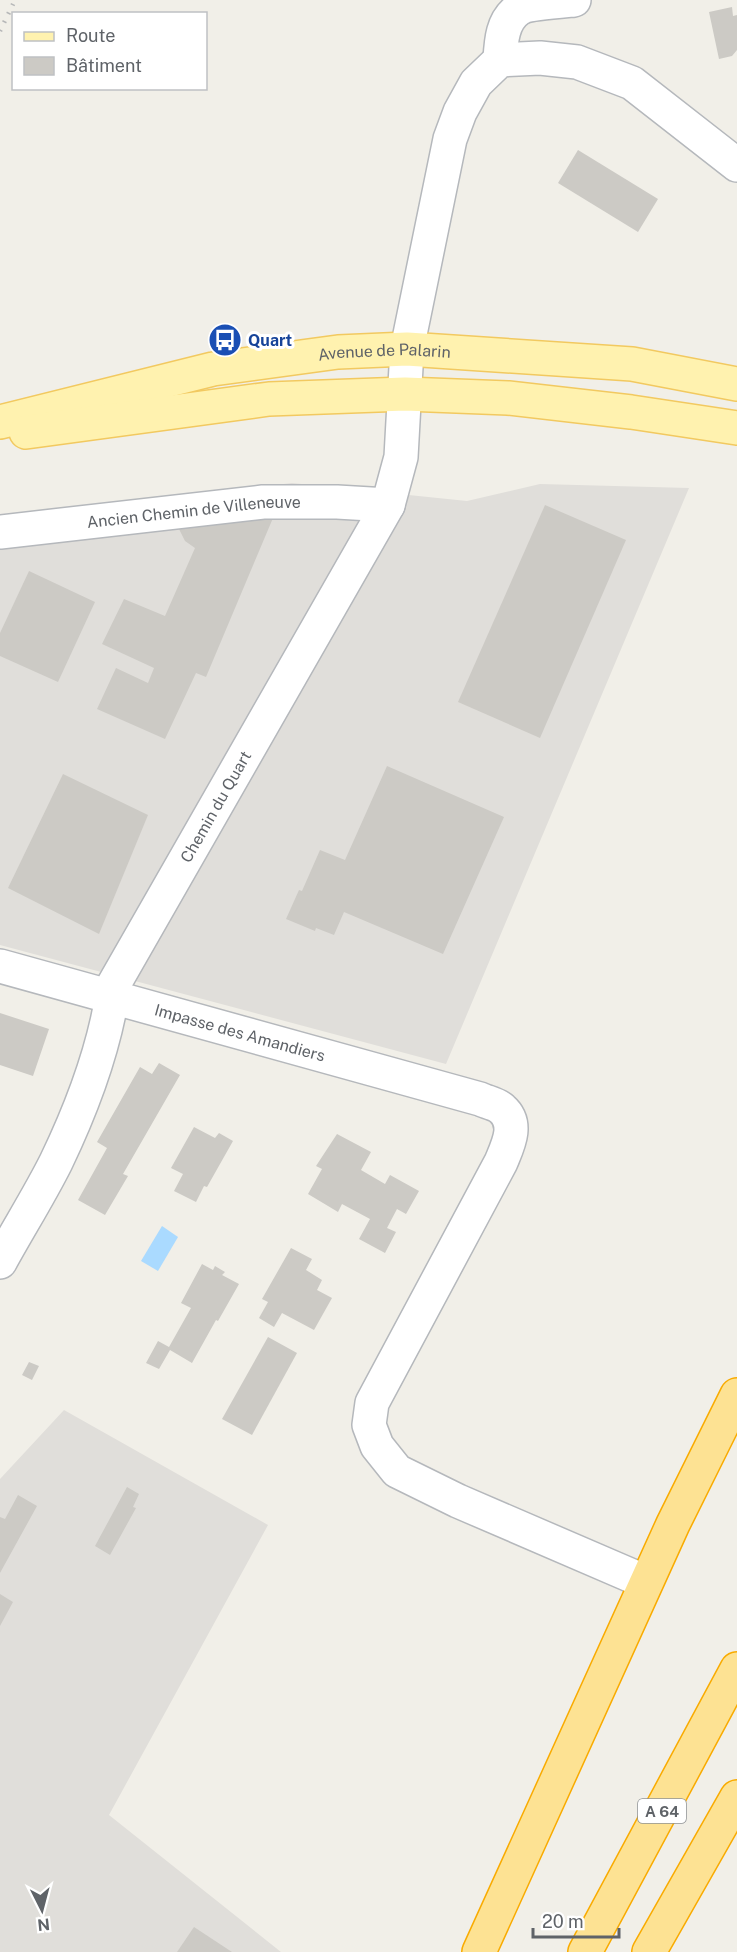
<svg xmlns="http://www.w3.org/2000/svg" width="737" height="1952" font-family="'Public Sans',sans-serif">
	<rect width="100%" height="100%" fill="#f1efe8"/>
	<!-- industrial -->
	<g fill="#e0deda">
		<path d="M292,483L467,501L540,484L689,488L446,1064L0,945V518Z"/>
		<path d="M64,1410L268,1525L109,1815L281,1952H0V1479Z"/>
	</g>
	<!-- water -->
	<path fill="#aadaff" d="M162,1226L178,1237L158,1271L141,1261Z"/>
	<!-- building -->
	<g fill="#cccac5">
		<path d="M732,7L733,16L737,15V50L732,56L719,59L709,12Z"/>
		<path d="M578,150L658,199L638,232L558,183Z"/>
		<path d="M545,505L626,540L540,738L458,702Z"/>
		<path d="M272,517L273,518L206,677L196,673L165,739L97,709L116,668L148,683L154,668L102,644L124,599L165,616L195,548L185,541L179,529Z"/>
		<path d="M29,571L95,602L58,682L0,656V633Z"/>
		<path d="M387,766L504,817L443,954L344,912L334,935L316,928L315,931L286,919L299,890L302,891L320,850L345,860Z"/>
		<path d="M63,774L148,815L99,934L8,888Z"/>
		<path d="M0,1013L49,1029L33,1076L0,1065Z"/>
		<path d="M159,1063L180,1075L123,1174L128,1176L105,1215L78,1200L107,1148L97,1142L140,1067L152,1074Z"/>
		<path d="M194,1127L215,1138L219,1133L233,1141L207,1187L204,1186L196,1202L174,1191L183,1174L171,1168Z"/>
		<path d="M337,1134L371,1152L361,1170L385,1184L390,1175L419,1191L406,1214L397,1209L387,1228L396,1232L385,1253L359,1239L370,1219L342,1204L338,1212L308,1194L322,1169L316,1166Z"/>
		<path d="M291,1248L312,1259L306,1270L322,1280L317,1290L332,1298L314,1330L282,1313L274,1327L259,1318L268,1302L262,1299Z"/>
		<path d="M202,1264L213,1270L215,1266L225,1272L222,1275L239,1284L218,1321L216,1320L192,1363L170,1350L159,1369L146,1363L158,1341L169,1347L191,1308L181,1303Z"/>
		<path d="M268,1337L297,1353L252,1435L222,1419Z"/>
		<path d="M29,1362L39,1366L32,1380L22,1375Z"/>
		<path d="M127,1487L139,1494L133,1507L136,1508L110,1555L95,1546Z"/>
		<path d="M18,1495L37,1506L0,1573V1517L5,1519Z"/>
		<path d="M0,1594L13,1602L0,1626Z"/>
		<path d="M194,1927L232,1952H177Z"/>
	</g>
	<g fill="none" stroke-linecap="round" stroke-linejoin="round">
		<defs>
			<g id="minor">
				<path d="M500,60C501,42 502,20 519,9C526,4 564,1 574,0"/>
				<path id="s1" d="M0,532L263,502H337L388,505"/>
				<path id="s2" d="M0,966L480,1099C486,1102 497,1104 502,1109C519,1124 508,1145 501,1162L372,1403L369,1425L377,1446L397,1471L458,1501L646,1582"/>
				<path id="s3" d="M0,1262C18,1229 39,1196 56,1162C82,1108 106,1043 114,984L388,505L401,457L407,349L450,139L460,112L476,83L500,60L540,58L577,62L632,83L737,165"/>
			</g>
			<g id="major">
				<path id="s4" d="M0,422L213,369L338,352L407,349L632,364L737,384"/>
				<path d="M26,432L269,399L405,394L508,398L631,412L737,428"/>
			</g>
			<g id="highway">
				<path d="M479,1952L673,1524L737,1395"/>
				<path d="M585,1952L737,1669"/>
				<path d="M649,1952L737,1797"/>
			</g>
		</defs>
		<!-- minor casing -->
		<use href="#minor" stroke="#b5b8bc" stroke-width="36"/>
		<!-- major casing -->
		<use href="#major" stroke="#f2c960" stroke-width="36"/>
		<!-- highway casing -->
		<use href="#highway" stroke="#f9ab00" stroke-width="36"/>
		<!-- minor -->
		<use href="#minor" stroke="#fff" stroke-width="33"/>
		<!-- major -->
		<use href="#major" stroke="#fff2af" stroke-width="33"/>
		<!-- highway -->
		<use href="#highway" stroke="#fde293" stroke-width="33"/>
		<!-- rail -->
		<path stroke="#b6b7b8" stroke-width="4.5" stroke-dasharray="1.5 8" stroke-linecap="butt" d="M0,31L15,0"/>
	</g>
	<!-- icons -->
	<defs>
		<symbol id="bus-disc" viewBox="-11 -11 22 22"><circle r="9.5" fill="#1a4fb4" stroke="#fff"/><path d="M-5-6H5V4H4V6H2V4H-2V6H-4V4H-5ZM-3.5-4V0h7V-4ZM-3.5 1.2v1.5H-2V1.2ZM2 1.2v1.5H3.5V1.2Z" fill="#fff"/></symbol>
	</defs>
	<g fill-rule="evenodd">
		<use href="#bus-disc" x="206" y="321" width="38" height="38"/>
	</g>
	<g text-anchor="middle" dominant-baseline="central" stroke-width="6" stroke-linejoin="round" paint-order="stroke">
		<!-- shield labels -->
		<rect fill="#fff" stroke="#8f9295" stroke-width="1.5" x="638" y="1799" width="48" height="24" rx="4.5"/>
		<g font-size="15" font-weight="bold" fill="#5f6368">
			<text x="662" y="1811">A 64</text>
		</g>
		<!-- transit labels -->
		<g font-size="16" font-weight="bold" fill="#164399" stroke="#fff" text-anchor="start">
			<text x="248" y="340">Quart</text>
		</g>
		<!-- street labels -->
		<g font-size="16" fill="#5f6368" stroke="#fff">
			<text stroke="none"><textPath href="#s4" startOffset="392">Avenue de Palarin</textPath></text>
			<text stroke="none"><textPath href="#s1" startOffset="195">Ancien Chemin de Villeneuve</textPath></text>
			<text stroke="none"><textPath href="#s3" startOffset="507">Chemin du Quart</textPath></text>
			<text stroke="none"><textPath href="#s2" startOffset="249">Impasse des Amandiers</textPath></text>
		</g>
	</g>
	<!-- legend -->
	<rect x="12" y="12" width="195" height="78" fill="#ffffff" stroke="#bfc1c3" stroke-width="1.5"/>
	<rect x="24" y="32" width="30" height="9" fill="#fff2af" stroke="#bfc1c3" stroke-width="1.5"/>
	<text x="66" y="42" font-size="18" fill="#5f6368">Route</text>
	<rect x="24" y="57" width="30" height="18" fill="#cccac5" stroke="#bfc1c3" stroke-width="1.5"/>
	<text x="66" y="72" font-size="18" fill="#5f6368">Bâtiment</text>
	<!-- north arrow -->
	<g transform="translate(42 1910) rotate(174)" stroke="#ffffff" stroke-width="4.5" paint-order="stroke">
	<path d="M0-4.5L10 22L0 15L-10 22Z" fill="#5f6368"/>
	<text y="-9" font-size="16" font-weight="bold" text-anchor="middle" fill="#5f6368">N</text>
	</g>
	<!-- scale -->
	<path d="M533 1928v9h86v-9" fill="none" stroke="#5f6368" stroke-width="3"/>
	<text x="542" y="1928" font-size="18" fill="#5f6368" stroke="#ffffff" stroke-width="4.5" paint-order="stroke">20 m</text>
</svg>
